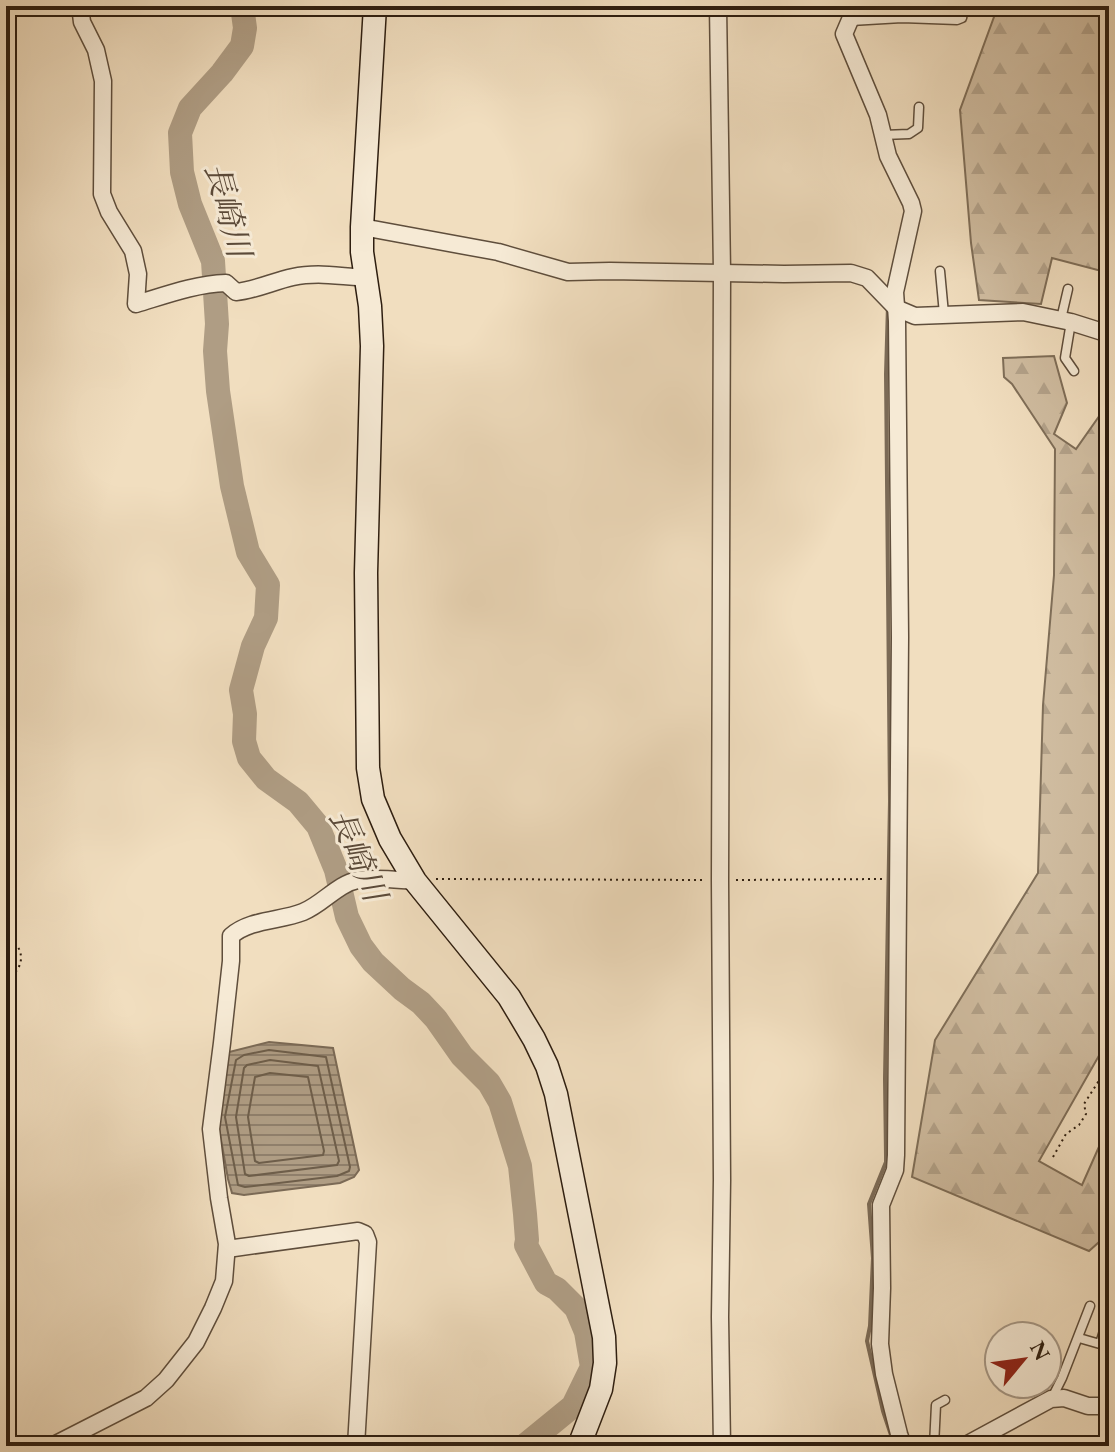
<svg xmlns="http://www.w3.org/2000/svg" width="1115" height="1452" font-family="'EB Garamond','Noto Serif JP',serif">
	<defs>
		<pattern id="forest-firs" width="22" height="20" patternUnits="userSpaceOnUse" patternTransform="scale(2)"><rect width="22" height="20" fill="#d0bda1"/><path d="M5 1l3.5 6h-7zM16 11l3.5 6h-7z" fill="#b3a28a"/></pattern>
		<pattern id="water-rules" width="6" height="5" patternUnits="userSpaceOnUse" patternTransform="scale(2)"><rect width="6" height="5" fill="#af9d84"/><path d="M0 2.5h6" fill="none" stroke="#8f7f6b"/></pattern>
	</defs>
	<rect width="100%" height="100%" fill="#f1debf"/>
	<filter id="stains"><feTurbulence type="fractalNoise" baseFrequency=".0025" numOctaves="4"/><feColorMatrix values="0 0 0 0 .2 0 0 0 0 .09 0 0 0 0 .02 0 0 0 .5 -.17"/></filter>
	<radialGradient id="worn" r=".72"><stop offset=".6" stop-color="#630" stop-opacity="0"/><stop offset="1" stop-color="#630" stop-opacity=".3"/></radialGradient>
	<!-- forest -->
	<g fill="url(#forest-firs)" stroke="#7f6e58" stroke-width="2">
		<path d="M998,6H1109V273L1052,258L1041,304L979,300L971,243L960,110Z"/>
		<path d="M1054,356L1067,403L1054,434L1076,449L1107,405H1109V1038L1039,1161L1082,1185L1102,1140L1109,1135V1233L1089,1251L912,1177L935,1040L1038,873L1043,705L1054,575L1055,449L1012,384L1004,377L1003,358Z"/>
	</g>
	<!-- water -->
	<path fill="url(#water-rules)" stroke="#7b6a56" stroke-width="2" d="M269,1042L333,1048L359,1170L354,1177L340,1183L244,1195L232,1193L228,1179L217,1117L229,1052Z"/>
	<g fill="none" stroke-linecap="round" stroke-linejoin="round">
		<!-- shore -->
		<g stroke="#6e5e4a" stroke-width="2">
			<path d="M269,1050L326,1057L350,1167L349,1171L337,1176L245,1187L238,1185L225,1117L236,1060L244,1055Z"/>
			<path d="M270,1060L318,1066L339,1161L337,1165L249,1176L245,1174L236,1117L244,1068L247,1065Z"/>
			<path d="M270,1073L308,1077L324,1151L323,1155L259,1163L255,1161L248,1117L255,1077Z"/>
		</g>
		<!-- stream -->
		<path stroke="#7b6a56" stroke-width="4" d="M888,305L886,374L890,801L885,1079L886,1156V1162L869,1204L873,1258L870,1326L867,1341L883,1411L893,1441"/>
		<!-- river -->
		<path stroke="#af9d84" stroke-width="24" d="M242,6L245,28L242,46L222,73L190,108L180,133L182,172L190,204L213,261L217,324L215,351L218,391L232,486L248,552L268,585L266,618L253,646L241,690L245,714L244,741L249,758L266,779L298,802L318,826L336,870L347,917L361,946L373,962L402,989L421,1003L436,1019L462,1056L489,1083L500,1102L520,1166L525,1214L527,1240L526,1245L546,1283L557,1289L576,1308L586,1332L592,1367L573,1406L524,1446"/>
		<defs>
			<g id="lane">
				<path d="M851,21L902,18L957,20L962,18L964,6"/>
				<path d="M883,135L909,134L918,128L919,107"/>
				<path d="M940,271L944,314"/>
				<path d="M1061,319L1068,289"/>
				<path d="M1071,322L1065,358L1074,371"/>
				<path d="M1079,1338L1100,1344L1109,1314"/>
				<path d="M1052,1398L1062,1378L1090,1306"/>
				<path d="M934,1446L936,1405L945,1400"/>
			</g>
			<g id="street">
				<path d="M80,6L82,22L96,50L103,81L102,194L109,212L133,251L138,274L136,304C166,295 195,284 226,283L236,292C256,290 274,281 293,277C316,272 342,276 365,278"/>
				<path d="M718,6L722,272L720,880L722,1180L720,1317L722,1446"/>
				<path d="M856,6L844,34L878,115L888,156L911,203L913,211L895,292L897,321L900,637L896,1155L895,1170L881,1205L882,1288L880,1344L884,1374L899,1434L903,1446"/>
				<path d="M362,227L498,252L568,272L610,271L784,274L851,273L867,278L896,308L915,316L1023,312L1071,322L1109,334"/>
				<path d="M227,1249L358,1231L365,1234L368,1242L356,1446"/>
				<path d="M52,1446L146,1398L166,1380L196,1342L213,1308L224,1281L227,1244L219,1198L211,1129L222,1043L231,961V936C250,919 281,921 303,912C323,904 337,884 358,880C376,877 397,880 415,881"/>
				<path d="M964,1446L1051,1399L1064,1398L1088,1406H1109"/>
			</g>
			<path id="secondary" d="M375,6L362,227V252L370,306L372,346L366,573L368,768L373,799L390,839L415,881L509,997L534,1039L547,1066L556,1094L604,1337L605,1363L601,1389L579,1446"/>
		</defs>
		<!-- lane casing -->
		<use href="#lane" stroke="#5f4e3c" stroke-width="11"/>
		<!-- street casing -->
		<use href="#street" stroke="#5f4e3c" stroke-width="19"/>
		<!-- secondary casing -->
		<use href="#secondary" stroke="#2e1e10" stroke-width="25"/>
		<!-- path -->
		<g stroke="#2e1e10" stroke-width="2" stroke-dasharray="2 4" stroke-linecap="butt">
			<path d="M436,879L706,880"/>
			<path d="M736,880L882,879"/>
			<path d="M6,935C26,948 26,968 6,980"/>
			<path d="M1053,1157L1066,1134L1079,1125L1086,1114L1084,1104L1109,1065"/>
			<path d="M6,1277C12,1294 8,1315 6,1332"/>
		</g>
		<!-- lane -->
		<use href="#lane" stroke="#f6ead5" stroke-width="8"/>
		<!-- street -->
		<use href="#street" stroke="#f6ead5" stroke-width="16"/>
		<!-- secondary -->
		<use href="#secondary" stroke="#f6ead5" stroke-width="22"/>
	</g>
	<g text-anchor="middle" dominant-baseline="central" stroke-width="6" stroke-linejoin="round" paint-order="stroke">
		<!-- water labels -->
		<g font-size="32" font-style="italic" fill="#5b4a39" stroke="#f6ead5">
			<text transform="translate(228 210) rotate(75)">長崎川</text>
			<text transform="translate(358 855) rotate(67)">長崎川</text>
		</g>
	</g>
	<!-- margin -->
	<rect width="1115" height="1452" fill="none" stroke="#f1debf" stroke-width="32"/>
	<rect x="8" y="8" width="1099" height="1436" fill="none" stroke="#2e1e10" stroke-width="4"/>
	<rect x="16" y="16" width="1083" height="1420" fill="none" stroke="#2e1e10" stroke-width="2"/>
	<!-- north arrow -->
	<g transform="translate(1023 1360) rotate(61)"><circle r="38" fill="#f6ead5" stroke="#a69886" stroke-width="2"/>
	<path d="M0-6L14 30L0 20L-14 30Z" fill="#8f2418"/>
	<text y="-12" font-size="22" font-weight="bold" text-anchor="middle" fill="#2e1e10">N</text>
	</g>
	<rect width="100%" height="100%" filter="url(#stains)"/>
	<rect width="100%" height="100%" fill="url(#worn)"/>
</svg>
